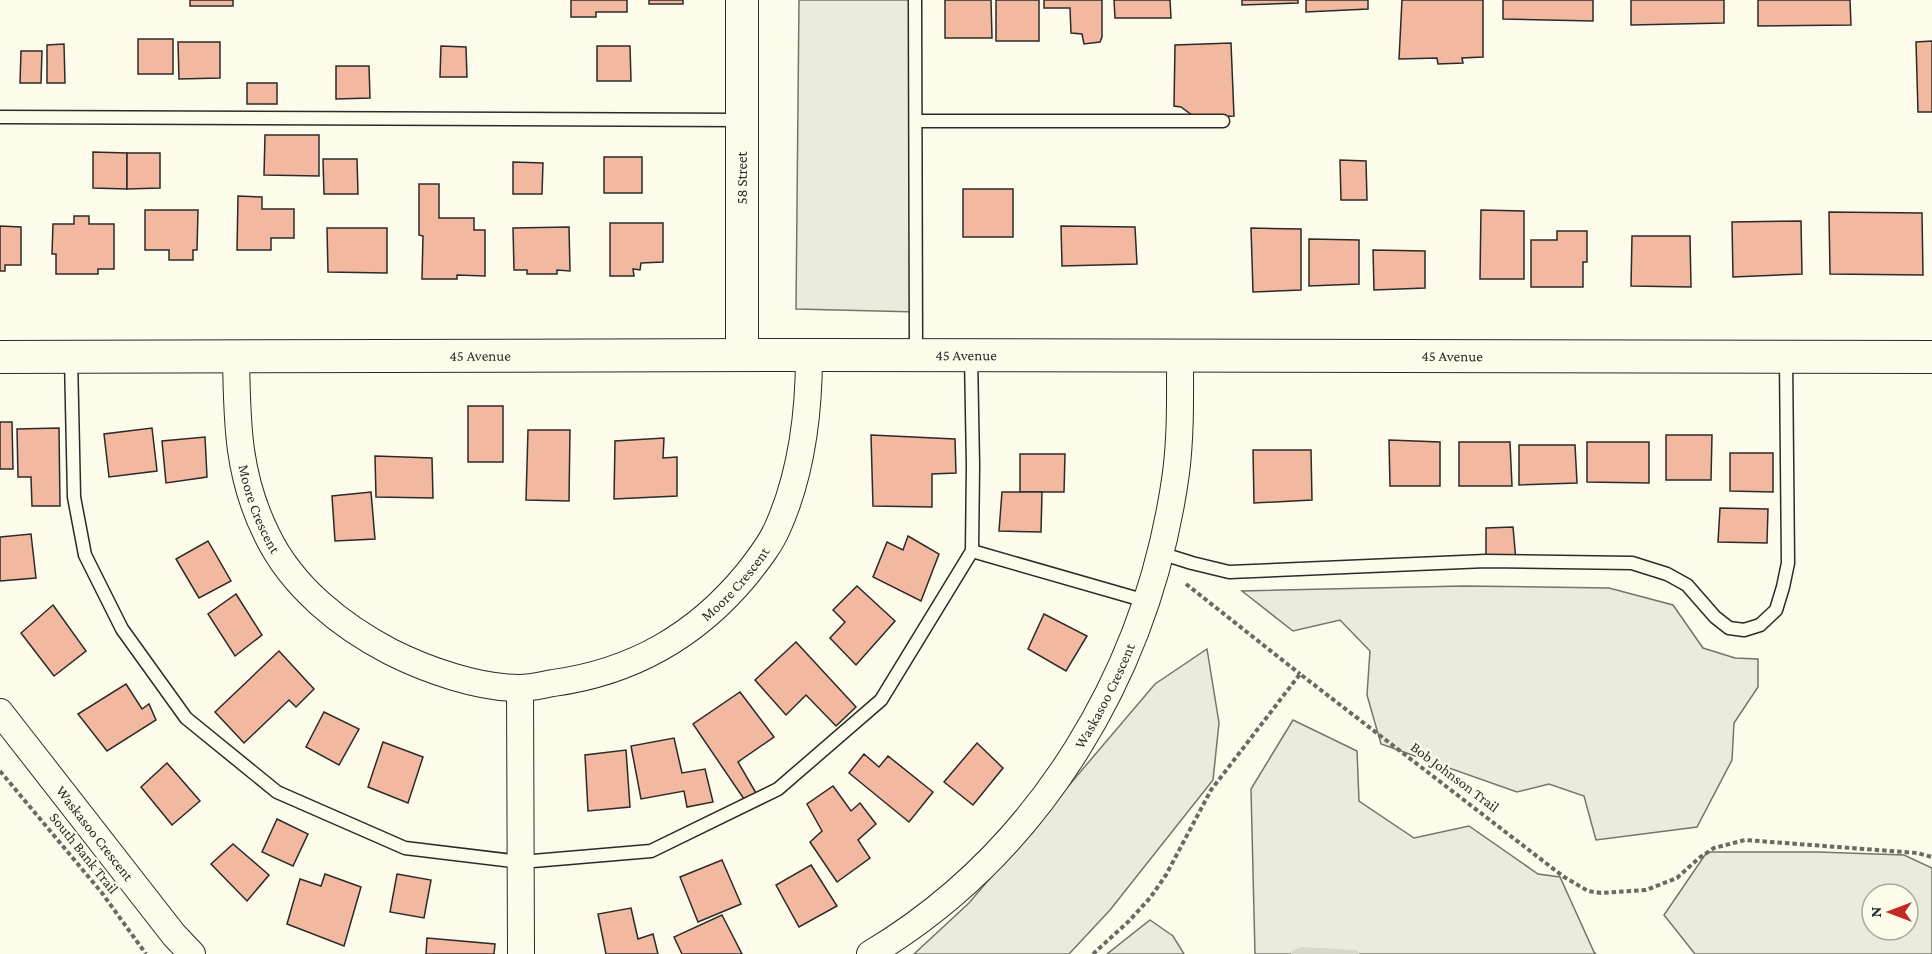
<svg xmlns="http://www.w3.org/2000/svg" width="1932" height="954" font-family="'Crimson Pro',serif">
	<rect width="100%" height="100%" fill="#fdfbea"/>
	<!-- green -->
	<g fill="#ecebdb" stroke="#74746e" stroke-width="1.5" fill-rule="evenodd">
		<path d="M799,0H920L918,312L796,309Z"/>
		<path d="M1463,586L1609,588L1673,605L1703,648L1735,658L1758,659V687L1734,723L1732,760L1697,827L1596,840L1584,796L1549,784L1517,792L1381,744L1367,695L1370,651L1340,620L1293,631L1242,591Z"/>
		<path d="M1207,649L1219,723L1213,780L1110,910L1069,954H914L969,903L1155,684Z"/>
		<path d="M1293,720L1357,751L1359,801L1414,838L1469,826L1538,874L1560,877L1594,952L1596,954H1255L1251,789Z"/>
		<path d="M1707,852H1818L1904,855L1932,868V954H1695L1664,915ZM1872,894H1908V930H1872Z"/>
		<path d="M1150,920L1173,936L1184,954H1107Z"/>
	</g>
	<g fill="none" stroke-linecap="round" stroke-linejoin="round">
		<!-- stream -->
		<path stroke="#d8d7c9" stroke-width="8" d="M1295,954L1302,951L1355,954"/>
	</g>
	<!-- building -->
	<g fill="#f2b8a0" stroke="#2b2b2b" stroke-width="1.5">
		<rect x="190" y="0" width="43" height="6"/>
		<path d="M571,0H627V12H596V17H571Z"/>
		<rect x="649" y="0" width="34" height="4"/>
		<path d="M945,0H991L992,38H945Z"/>
		<rect x="996" y="0" width="43" height="41"/>
		<path d="M1044,0H1102V37L1100,42L1084,44L1082,34L1071,33L1070,8H1044Z"/>
		<path d="M1114,0H1170L1171,18H1115Z"/>
		<path d="M1242,0H1298V3L1242,5Z"/>
		<path d="M1306,0H1368V9L1306,12Z"/>
		<path d="M1402,0H1483V57L1462,58L1463,63L1438,64L1437,58L1399,59Z"/>
		<path d="M1503,0H1593V21L1503,19Z"/>
		<path d="M1631,0H1724V23L1631,25Z"/>
		<path d="M1758,0H1850L1851,25L1758,26Z"/>
		<rect x="138" y="39" width="35" height="35"/>
		<path d="M1932,41V112H1918L1916,42Z"/>
		<path d="M178,42H220V78L179,79Z"/>
		<path d="M1231,43L1234,116L1196,118L1181,107L1174,106L1175,45Z"/>
		<path d="M64,44L65,83H47V45Z"/>
		<path d="M441,46L466,47L467,77H440Z"/>
		<path d="M597,46H630L631,81H597Z"/>
		<path d="M21,51H42L41,83H20Z"/>
		<path d="M336,66H369L370,98L336,99Z"/>
		<rect x="247" y="83" width="30" height="21"/>
		<path d="M265,135H319V176L264,175Z"/>
		<path d="M93,152L127,153V189L93,188Z"/>
		<path d="M127,153H160V188L127,189Z"/>
		<rect x="604" y="157" width="38" height="36"/>
		<path d="M323,159H357L358,194H324Z"/>
		<path d="M1340,160L1366,161L1367,200H1341Z"/>
		<path d="M513,162L543,163L542,194H513Z"/>
		<path d="M419,184H439V218H474V230H485V276L457,275V279H422L423,236L419,235Z"/>
		<rect x="963" y="189" width="50" height="48"/>
		<path d="M238,196L262,197V209H294V238H271V250H237Z"/>
		<path d="M145,210H198L197,250H193V260H169V250H145Z"/>
		<path d="M1481,210L1524,211V279H1480Z"/>
		<path d="M1829,212L1922,213L1923,275L1830,274Z"/>
		<path d="M74,216H89V224H114V269H98V274H56V254H52L53,224H74Z"/>
		<path d="M1801,221L1802,274L1733,277L1732,222Z"/>
		<path d="M610,223H663V262L641,263L640,270L633,269L634,276H610Z"/>
		<path d="M0,226L21,227V265H5V271H0Z"/>
		<path d="M1061,226L1135,227L1137,264L1062,266Z"/>
		<path d="M569,227L570,271L557,270V274H527V270H514L513,228Z"/>
		<path d="M327,228H387V273L328,272Z"/>
		<path d="M1251,228L1301,229V290L1253,292Z"/>
		<path d="M1557,231H1587V262H1583V287H1531V240H1557Z"/>
		<path d="M1632,236H1690L1691,287L1631,286Z"/>
		<path d="M1309,239L1359,240V284L1309,286Z"/>
		<path d="M1373,250L1425,251V288L1374,290Z"/>
		<rect x="468" y="406" width="35" height="56"/>
		<path d="M0,422H12L13,469H0Z"/>
		<path d="M59,428L60,506H32L31,477H18L17,429Z"/>
		<path d="M152,428L157,471L109,477L104,434Z"/>
		<path d="M528,430H570L569,501L526,500Z"/>
		<path d="M871,435L955,439L956,473L932,474V507L873,506Z"/>
		<path d="M1666,435H1712L1711,480H1666Z"/>
		<path d="M205,437L207,477L166,483L162,441Z"/>
		<path d="M664,438L663,458L677,457V496L614,499L615,441Z"/>
		<path d="M1389,440L1440,442V486H1390Z"/>
		<path d="M1459,442H1510L1512,486H1459Z"/>
		<path d="M1587,442H1649V483L1587,482Z"/>
		<path d="M1519,445H1575L1577,483L1519,485Z"/>
		<path d="M1253,450H1311L1312,500L1254,503Z"/>
		<path d="M1730,453H1773V492L1730,491Z"/>
		<path d="M1020,454H1065L1064,492H1020Z"/>
		<path d="M375,456L432,458L433,498L376,497Z"/>
		<path d="M371,492L375,539L335,541L332,496Z"/>
		<path d="M1002,492H1042L1041,532L999,531Z"/>
		<path d="M1720,508L1768,509L1767,543L1718,542Z"/>
		<path d="M1513,527L1516,561H1486V528Z"/>
		<path d="M31,534L36,578L0,581V537Z"/>
		<path d="M908,536L939,554L921,601L873,577L887,542L903,550Z"/>
		<path d="M208,541L231,581L199,598L176,559Z"/>
		<path d="M857,586L895,621L856,665L830,638L845,622L833,610Z"/>
		<path d="M236,594L262,635L235,656L208,614Z"/>
		<path d="M53,605L86,651L54,676L21,633Z"/>
		<path d="M1044,614L1087,636L1066,671L1028,649Z"/>
		<path d="M796,642L856,707L836,726L806,695L786,715L755,680Z"/>
		<path d="M279,651L314,689L296,707L289,700L244,743L215,712Z"/>
		<path d="M126,684L142,709L149,704L156,720L107,751L78,714Z"/>
		<path d="M740,692L774,737L738,762L756,793L744,799L693,724Z"/>
		<path d="M324,712L359,729L339,765L306,747Z"/>
		<path d="M674,738L682,773L705,769L713,802L687,807L684,791L641,799L631,746Z"/>
		<path d="M383,742L423,757L408,803L368,787Z"/>
		<path d="M977,743L1003,768L973,805L944,782Z"/>
		<path d="M626,750L630,807L588,811L585,755Z"/>
		<path d="M864,754L879,767L888,756L933,792L909,822L849,773Z"/>
		<path d="M167,763L200,801L172,825L141,787Z"/>
		<path d="M833,786L851,811L860,803L876,824L858,840L870,858L837,882L810,842L822,831L807,804Z"/>
		<path d="M277,819L308,834L293,866L262,852Z"/>
		<path d="M233,844L269,875L247,901L211,864Z"/>
		<path d="M722,860L741,904L698,922L680,877Z"/>
		<path d="M811,865L837,906L799,927L776,885Z"/>
		<path d="M325,874L361,887L344,946L287,924L300,879L321,886Z"/>
		<path d="M397,874L431,880L424,918L390,912Z"/>
		<path d="M631,908L638,939L653,934L658,954H606L598,914Z"/>
		<path d="M722,915L742,954H682L674,937Z"/>
		<path d="M427,938L495,944L494,954H426Z"/>
	</g>
	<g fill="none" stroke-linecap="round" stroke-linejoin="round">
		<defs>
			<g id="service">
				<path d="M915,0L916,354"/>
				<path d="M0,117L742,120"/>
				<path d="M916,121H1223"/>
				<path d="M71,357L74,497L85,555L122,629L186,718L277,792L405,848L521,862L651,851L778,789L881,700L972,551L973,466L971,356"/>
				<path d="M972,551L1146,601"/>
				<path d="M1160,553L1192,563L1229,572L1486,561L1632,563L1667,574L1687,585L1715,617L1729,628L1744,630L1760,625L1776,610L1783,587L1788,563L1786,358"/>
			</g>
			<g id="minor">
				<path id="s1" d="M236,356C237,421 237,475 267,535C292,587 341,626 391,652C427,670 478,688 519,688C530,688 542,685 553,683C633,672 696,636 747,574C758,560 770,545 777,529C802,474 809,414 809,355"/>
				<path d="M520,688L521,954"/>
				<path id="s2" d="M0,712L174,935L192,954"/>
				<path id="s3" d="M870,954C1042,851 1149,669 1176,473C1181,434 1180,394 1180,355"/>
			</g>
			<g id="tertiary">
				<path d="M742,0V355"/>
				<path id="s4" d="M0,357L809,355L1932,357"/>
			</g>
		</defs>
		<!-- service casing -->
		<use href="#service" stroke="#2b2b2b" stroke-width="15"/>
		<!-- minor casing -->
		<use href="#minor" stroke="#2b2b2b" stroke-width="28"/>
		<!-- tertiary casing -->
		<use href="#tertiary" stroke="#2b2b2b" stroke-width="34"/>
		<!-- path -->
		<g stroke="#6a6964" stroke-width="4" stroke-dasharray="4.5 3" stroke-linecap="butt">
			<path d="M1186,584L1300,674"/>
			<path d="M0,771L102,893L146,954"/>
			<path d="M1093,954L1129,921L1150,898L1166,875L1211,790L1300,674L1564,877L1588,891L1601,893L1646,890L1677,878L1699,858L1714,848L1745,840L1917,853L1932,857"/>
		</g>
		<!-- service -->
		<use href="#service" stroke="#fdfbea" stroke-width="12"/>
		<!-- minor -->
		<use href="#minor" stroke="#fdfbea" stroke-width="26"/>
		<!-- tertiary -->
		<use href="#tertiary" stroke="#fdfbea" stroke-width="32"/>
	</g>
	<g text-anchor="middle" dominant-baseline="central" stroke-width="4.5" stroke-linejoin="round" paint-order="stroke">
		<!-- street labels -->
		<g font-size="15" fill="#2b2b2b" stroke="#fdfbea">
			<text transform="translate(742 178) rotate(-90)">58 Street</text>
			<text stroke="none"><textPath href="#s4" startOffset="966">45 Avenue</textPath></text>
			<text stroke="none"><textPath href="#s4" startOffset="480">45 Avenue</textPath></text>
			<text stroke="none"><textPath href="#s4" startOffset="1452">45 Avenue</textPath></text>
			<text stroke="none"><textPath href="#s1" startOffset="156">Moore Crescent</textPath></text>
			<text stroke="none"><textPath href="#s1" startOffset="738">Moore Crescent</textPath></text>
			<text stroke="none"><textPath href="#s3" startOffset="354">Waskasoo Crescent</textPath></text>
			<text transform="translate(1455 777) rotate(37)">Bob Johnson Trail</text>
			<text stroke="none"><textPath href="#s2" startOffset="154">Waskasoo Crescent</textPath></text>
			<text transform="translate(84 853) rotate(51)">South Bank Trail</text>
		</g>
	</g>
	<!-- north arrow -->
	<g transform="translate(1890 912) rotate(270)"><circle r="28" fill="#fdfbea" stroke="#a9a89e" stroke-width="1.5"/>
	<path d="M0-4.5L10 22L0 15L-10 22Z" fill="#c62828"/>
	<text y="-9" font-size="16" font-weight="bold" text-anchor="middle" fill="#2b2b2b">N</text>
	</g>
</svg>
